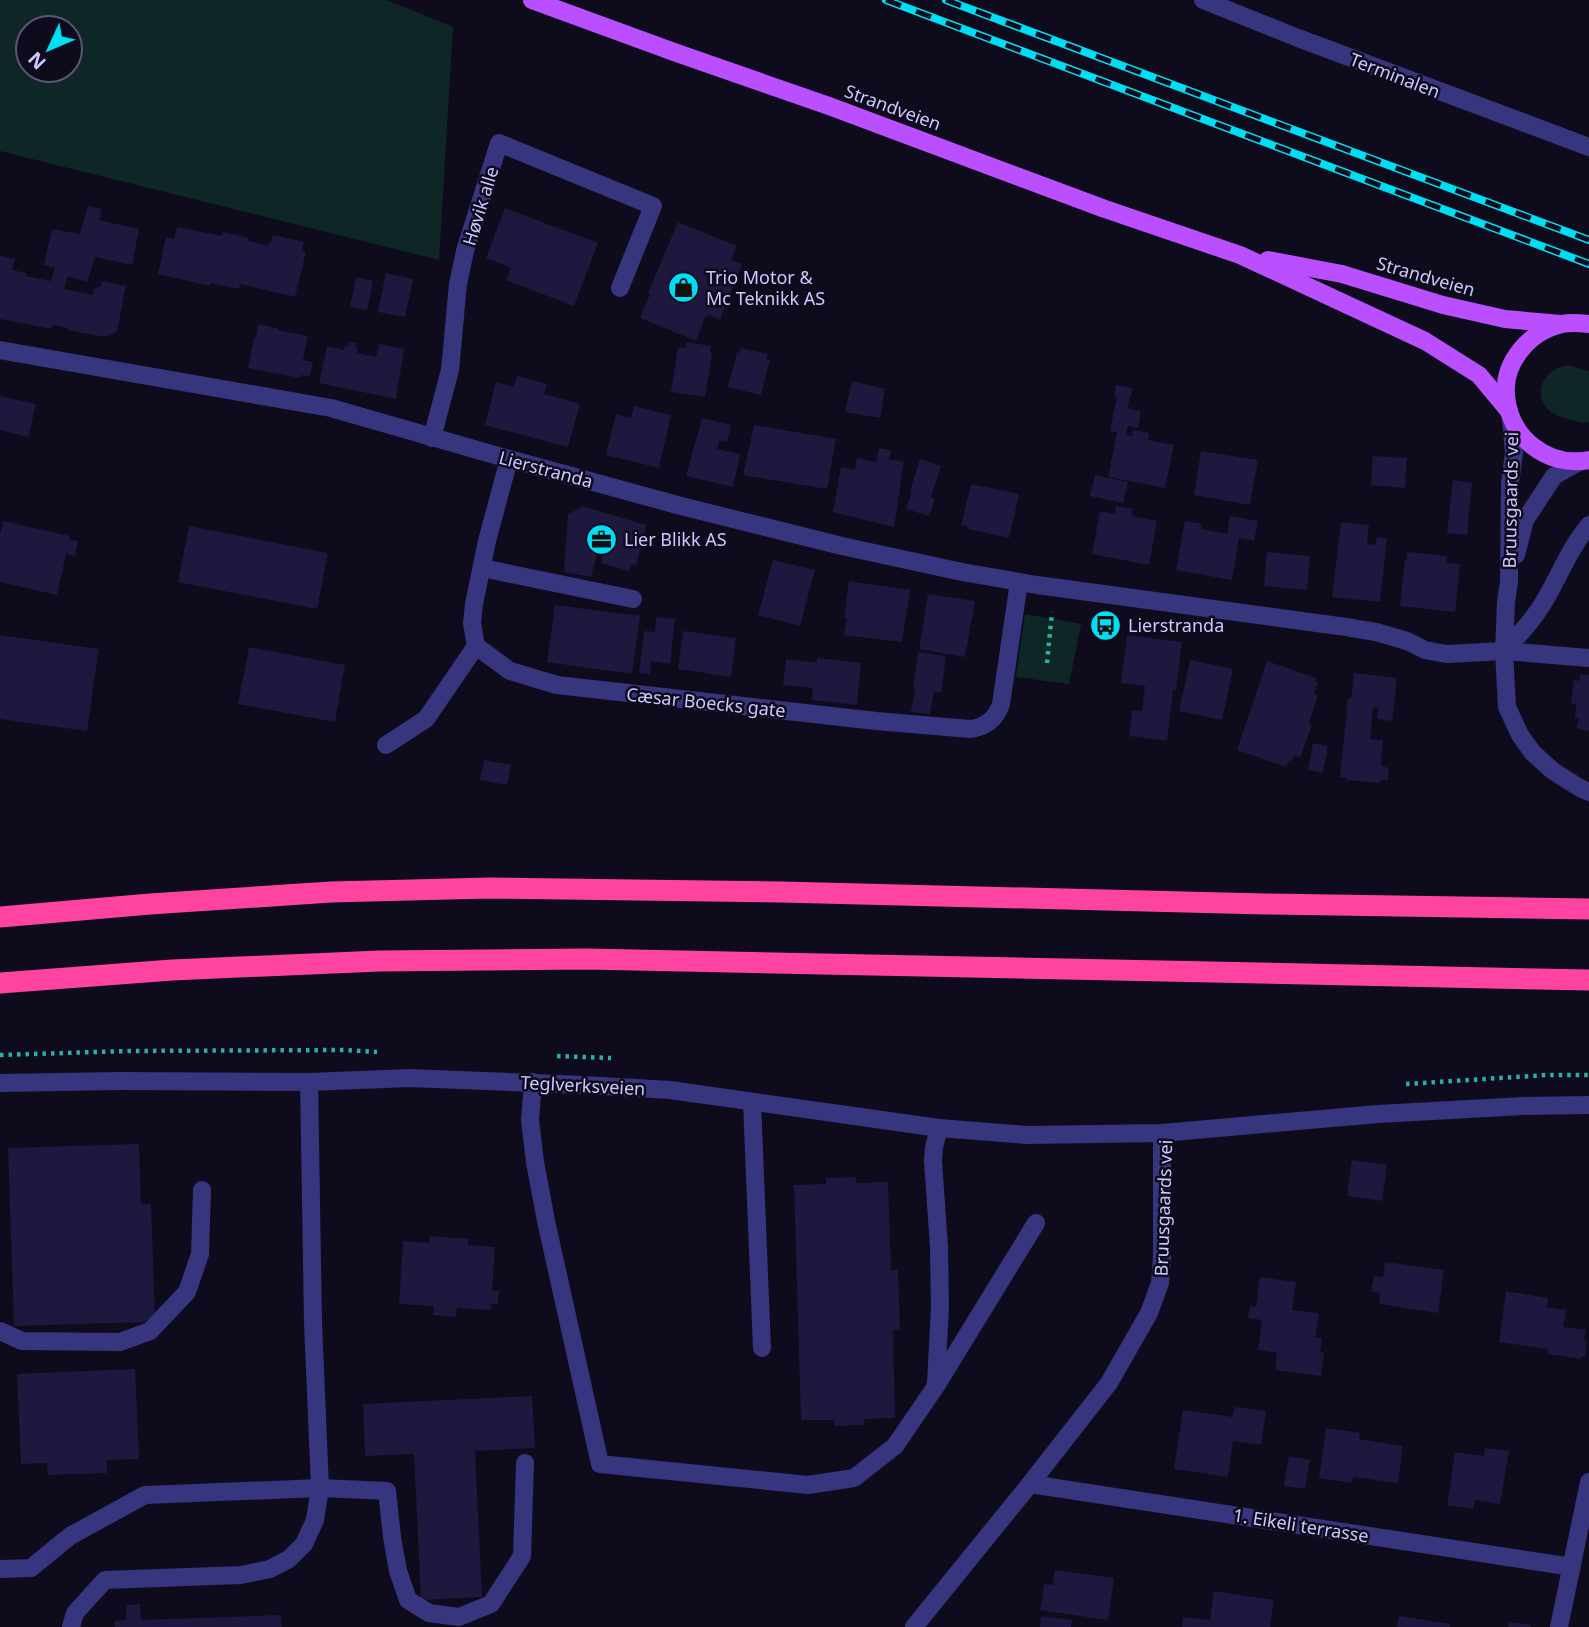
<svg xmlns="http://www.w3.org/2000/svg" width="1589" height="1627" font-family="'Noto Sans',sans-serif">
	<rect width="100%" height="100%" fill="#0e0b1d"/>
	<!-- green -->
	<g fill="#0e2726" fill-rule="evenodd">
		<path d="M0,0H387L453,27L439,260L0,151ZM70,28V70H28V28Z"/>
		<path d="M1567,365L1589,371V422C1582,424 1579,422 1572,420C1565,418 1557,416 1551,412C1530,395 1544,369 1567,365Z"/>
		<path d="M1025,614L1081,624L1069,684L1016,677Z"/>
	</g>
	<!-- building -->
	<g fill="#1e173e">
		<path d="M88,206L102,209L99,220L139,229L132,265L95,257L87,282L68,276L64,289L93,295L94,289L101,286L102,281L126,286L117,331L105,337L67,330L68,328L53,325L52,329L0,319V256L15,259L12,270L26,273V276L51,281L55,268L44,265L52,229L80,234Z"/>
		<path d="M505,208L598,243L574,306L506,280L511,268L486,258Z"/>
		<path d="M678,222L737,246L731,260L742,264L720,320L708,315L707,318L705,317L696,341L640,318L650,294L648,293Z"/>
		<path d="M177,227L222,236L223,232L249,238L248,241L268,246V243L270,244L273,235L304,242L302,251L306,252L295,297L240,284L239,289L210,283V286L158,274L166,237L174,239Z"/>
		<path d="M386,273L413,279L405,317L378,312Z"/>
		<path d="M356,277L373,281L367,310L350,307Z"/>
		<path d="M258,324L277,328V330L308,336L303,360L313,362L310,377L301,375L300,378L248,368L254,337L256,338Z"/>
		<path d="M349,342L356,343L355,347L358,348L357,353L376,357L379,344L404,349L396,399L319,383L327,346L344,350L345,345L348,346Z"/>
		<path d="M686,342L711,346L710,352L712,353L705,397L671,392L678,347L686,348Z"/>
		<path d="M741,348L768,354L766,359L770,360L761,395L728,387L737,352L739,353Z"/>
		<path d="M517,376L547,384L544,394L580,404L568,447L485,425L496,382L514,387Z"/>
		<path d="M852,381L885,389L880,418L845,412Z"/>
		<path d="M1116,385L1133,388L1127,408L1141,411L1138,428L1128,426L1126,435L1132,436L1133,430L1149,433L1148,440L1174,445L1165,488L1108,477L1117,432L1110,431L1117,397L1114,396Z"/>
		<path d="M0,396L36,404L28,437L0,430Z"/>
		<path d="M634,406L671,415L659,468L606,455L616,414L631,418Z"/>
		<path d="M702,418L731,425L727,442L719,440L717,449L740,454L733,487L686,476Z"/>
		<path d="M754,425L836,439L827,489L743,475Z"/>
		<path d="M879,448L891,450L889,459L904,462L894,527L833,512L841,467L855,470L857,458L876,462Z"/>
		<path d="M1201,451L1258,460L1250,505L1194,495Z"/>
		<path d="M1373,456L1407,458L1405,488L1371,485Z"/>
		<path d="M920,459L941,466L931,497L935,499L929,516L906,509L912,492L910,491Z"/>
		<path d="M1095,475L1128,482L1123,503L1090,496Z"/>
		<path d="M1453,480L1472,483L1467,535L1447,533Z"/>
		<path d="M971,484L1019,494L1009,538L968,529L969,527L961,525Z"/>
		<path d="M582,506L646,525L636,565L631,564L629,571L601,563L603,555L597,553L591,577L564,572L568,515Z"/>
		<path d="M1116,506L1133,509L1132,516L1157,521L1149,565L1092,554L1100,511L1115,514Z"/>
		<path d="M1230,516L1258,521L1254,541L1239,538L1232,580L1176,570L1185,521L1202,524L1201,529L1227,534Z"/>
		<path d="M3,521L70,536L69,540L78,541L75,556L66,554L57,595L0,582V535Z"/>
		<path d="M1341,522L1369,525L1367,544L1375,545L1377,537L1387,538L1380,602L1332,597Z"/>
		<path d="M189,526L328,553L317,609L178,582Z"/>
		<path d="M1267,552L1310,556L1307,590L1264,586Z"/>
		<path d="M1407,552L1447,556L1446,563L1460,564L1455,612L1400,606L1405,559H1407Z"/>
		<path d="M773,560L815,570L800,626L758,615Z"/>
		<path d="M849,581L910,590L902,642L844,635L847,618H844Z"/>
		<path d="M928,594L975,601L965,657L919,649Z"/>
		<path d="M555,605L640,616L632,674L547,662Z"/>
		<path d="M656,617L675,619L670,664L651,661L650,674L639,673L644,631L655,632Z"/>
		<path d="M683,631L736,638L731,677L678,669Z"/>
		<path d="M0,635L99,649L87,731L0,719Z"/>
		<path d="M1127,635L1182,642L1176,690H1173L1167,741L1129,736L1132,710L1142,711L1145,686L1121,683Z"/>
		<path d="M249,647L345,665L335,722L238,704Z"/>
		<path d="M918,652L946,656L941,693L934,692L930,714L911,712L915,689H913Z"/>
		<path d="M817,658L861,663L857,705L812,700L813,688L783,685L786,659L817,663Z"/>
		<path d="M1190,660L1233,669L1222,720L1179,711Z"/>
		<path d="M1267,661L1316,678L1315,681L1318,682L1314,694L1318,695L1309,723L1312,724L1300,758L1294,755L1293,759L1288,762L1286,767L1237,750Z"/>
		<path d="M1354,673L1397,678L1392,721L1377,719L1378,708L1373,707L1370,739L1383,740L1381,766L1389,768L1388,780H1380V783L1347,780V778L1340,777L1348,698L1351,699Z"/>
		<path d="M1580,675H1589V731L1577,729L1579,718H1575L1576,704L1571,703L1574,680L1579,681Z"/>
		<path d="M1313,743L1328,746L1323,773L1308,770Z"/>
		<path d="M484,760L511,765L507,785L480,780Z"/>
		<path d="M139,1144L141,1204H151L155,1319L145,1320V1322L14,1326L8,1148Z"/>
		<path d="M1352,1160L1387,1165L1382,1201L1347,1196Z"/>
		<path d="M856,1177V1183L888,1182L891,1270H898L900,1330H893L895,1418L864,1419V1425L834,1426V1420H801L794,1185L826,1184V1178Z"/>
		<path d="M430,1236L469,1239L468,1245L495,1247L492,1291H499L498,1304H491V1310L457,1308L456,1317L433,1315L434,1306L399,1304L403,1241L429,1243Z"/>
		<path d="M1385,1262L1444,1270L1438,1313L1379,1304L1380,1293L1371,1291L1374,1276L1383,1277Z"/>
		<path d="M1260,1277L1296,1282L1292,1310L1319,1313L1315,1338H1322L1320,1352L1324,1353L1321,1376L1275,1370L1277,1353L1258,1350L1262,1320L1248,1318L1250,1306L1256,1307Z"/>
		<path d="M1506,1291L1548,1298L1547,1307L1566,1310L1563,1327L1586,1330L1584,1340L1587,1341L1585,1357H1581V1359L1548,1354V1349L1499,1342Z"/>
		<path d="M135,1369L139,1459L107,1460V1473L48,1475L47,1463L21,1464L17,1374Z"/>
		<path d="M532,1396L535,1448L475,1451L482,1597L421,1600L414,1454L365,1456L363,1404Z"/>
		<path d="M1235,1407L1266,1411L1261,1445L1233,1441L1228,1477L1174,1469L1183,1410L1233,1417Z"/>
		<path d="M1326,1428L1360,1433L1359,1439L1403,1446L1398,1483L1353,1477L1352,1483L1319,1478Z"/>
		<path d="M1485,1448L1509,1451L1500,1504L1475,1500L1473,1509L1447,1505L1455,1452L1484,1456Z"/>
		<path d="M1289,1456L1310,1460L1305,1489L1284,1486Z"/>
		<path d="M1055,1570L1114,1578L1108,1620L1040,1610L1044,1584L1053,1585Z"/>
		<path d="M1214,1591L1274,1600L1270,1627H1182L1183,1617L1210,1620Z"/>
		<path d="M140,1604L141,1620L281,1615L282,1627H115V1621L126,1620V1605Z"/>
		<path d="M1041,1616L1072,1620L1071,1627H1040Z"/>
		<path d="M1399,1616L1451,1624L1450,1627H1397Z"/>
		<path d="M1509,1622L1531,1625V1627H1508Z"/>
	</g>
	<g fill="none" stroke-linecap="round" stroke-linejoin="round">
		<!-- path -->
		<g stroke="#2bb0a5" stroke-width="4.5" stroke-dasharray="3.5 5" stroke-linecap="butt">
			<path d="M1047,663L1052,612"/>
			<path d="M0,1055L128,1051L346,1050L377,1052"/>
			<path d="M557,1056L611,1058"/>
			<path d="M1406,1084L1547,1075H1589"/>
		</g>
		<!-- service -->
		<g stroke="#37357d" stroke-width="18">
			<path d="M432,438L450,370L458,284L465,251L499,143L653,206L620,288"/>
			<path d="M482,568L633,599"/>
			<path d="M386,745L426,719L476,646"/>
			<path d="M533,1082L530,1120L535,1162L546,1221L600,1464L808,1485L854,1478L895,1446L936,1386L1036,1223"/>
			<path d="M752,1102L762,1348"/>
			<path d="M0,1331L22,1341L120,1342L150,1331L187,1292L200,1254L202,1190"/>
			<path d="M936,1383L940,1307L939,1247L933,1161L934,1147L939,1128"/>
			<path d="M0,1569L31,1568L70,1536L145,1495L320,1488L387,1491L392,1537L398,1571L408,1600L429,1613L459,1617L491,1604L522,1556L525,1463"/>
			<path d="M71,1627L75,1613L105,1580L241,1575L270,1569L289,1559L304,1544L315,1520L320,1488L313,1322L309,1082"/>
		</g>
		<!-- minor -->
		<g stroke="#37357d" stroke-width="18">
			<path d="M1203,0L1298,38L1589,147"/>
			<path d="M0,350L331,408L509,459L681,506L842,546L962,572L1037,585L1346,627L1376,632L1407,641L1425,650L1446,654L1504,651L1589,658"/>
			<path d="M1511,419L1514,453L1510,483L1509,582L1506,602L1504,651L1507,707L1520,735L1533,753L1553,771L1580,788L1589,792"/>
			<path d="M509,459L487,541L474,604L472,623L476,646L510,671L557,685L876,721L970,729C986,727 996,719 1001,704L1019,582"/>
			<path d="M1516,555L1525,520L1554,476L1581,461"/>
			<path d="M1504,651C1519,635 1534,619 1545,600C1560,574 1570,548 1589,525"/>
			<path d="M0,1083L120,1081L309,1082L410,1078L583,1085L670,1090L939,1128L1027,1135L1162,1133L1378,1114L1523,1106L1589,1105"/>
			<path d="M1030,1484L1572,1567"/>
			<path d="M914,1627L1030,1484L1109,1383L1149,1313L1160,1283L1162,1257V1133"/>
			<path d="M1559,1627L1589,1482"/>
		</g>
		<!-- primary -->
		<g stroke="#ba4fff" stroke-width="18">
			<path d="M532,0L674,52L829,106L1105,209L1240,255L1425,341L1479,375L1509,411"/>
			<path d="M1268,260L1342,274L1443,305L1505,319L1561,324"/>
			<path d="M1589,324C1580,323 1571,322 1562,324C1530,331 1503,362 1506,395C1509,437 1547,468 1589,460"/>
		</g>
		<!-- motorway -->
		<g stroke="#ff43a0" stroke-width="21">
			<path d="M0,917L150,904L331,892L489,888L781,892L1264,904L1589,909"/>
			<path d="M0,983L172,970L379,961L587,959L1589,980"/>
		</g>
		<defs>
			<g id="rail">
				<path d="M886,0L1589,264"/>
				<path d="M946,0L1589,240"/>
			</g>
		</defs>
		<!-- rail casing -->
		<use href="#rail" stroke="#00def3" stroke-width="8"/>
		<!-- rail -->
		<use href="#rail" stroke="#0e0b1d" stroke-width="5" stroke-dasharray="16" stroke-linecap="butt"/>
	</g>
	<!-- icons -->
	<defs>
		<symbol id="shop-disc" viewBox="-11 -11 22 22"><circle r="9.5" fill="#00def3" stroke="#0e0b1d"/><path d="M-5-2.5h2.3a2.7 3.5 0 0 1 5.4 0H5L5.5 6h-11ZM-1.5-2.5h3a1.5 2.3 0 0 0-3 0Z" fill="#111"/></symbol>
		<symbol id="office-disc" viewBox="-11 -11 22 22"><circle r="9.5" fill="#00def3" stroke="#0e0b1d"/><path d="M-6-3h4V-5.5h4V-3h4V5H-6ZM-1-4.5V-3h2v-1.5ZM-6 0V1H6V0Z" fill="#111"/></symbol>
		<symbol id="bus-disc" viewBox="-11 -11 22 22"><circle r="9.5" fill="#00def3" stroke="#0e0b1d"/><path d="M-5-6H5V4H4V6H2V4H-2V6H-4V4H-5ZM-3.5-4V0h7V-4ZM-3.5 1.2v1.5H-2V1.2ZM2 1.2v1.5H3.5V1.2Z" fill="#111"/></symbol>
	</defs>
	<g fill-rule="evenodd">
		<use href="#shop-disc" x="666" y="270" width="35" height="35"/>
		<use href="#office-disc" x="584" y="522" width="35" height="35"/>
		<use href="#bus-disc" x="1088" y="608" width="35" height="35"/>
	</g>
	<g text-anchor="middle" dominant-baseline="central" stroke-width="5" stroke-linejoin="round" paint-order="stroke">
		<!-- street labels -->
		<g font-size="18" fill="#cdc8ff" stroke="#0e0b1d">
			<text transform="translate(1395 75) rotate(21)">Terminalen</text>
			<text transform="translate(893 107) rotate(20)">Strandveien</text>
			<text transform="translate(480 206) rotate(-73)">Høvik alle</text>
			<text transform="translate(1426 276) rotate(16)">Strandveien</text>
			<text transform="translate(546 469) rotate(15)">Lierstranda</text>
			<text transform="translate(1510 500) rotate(-89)">Bruusgaards vei</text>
			<text transform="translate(706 702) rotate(6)">Cæsar Boecks gate</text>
			<text transform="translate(583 1085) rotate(3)">Teglverksveien</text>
			<text transform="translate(1163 1208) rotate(-88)">Bruusgaards vei</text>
			<text transform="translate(1301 1525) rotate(9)">1. Eikeli terrasse</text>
		</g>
		<!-- poi labels -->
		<g font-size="18" fill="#cdc8ff" stroke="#0e0b1d" text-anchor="start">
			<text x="706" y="277">Trio Motor &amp;<tspan x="706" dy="21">Mc Teknikk AS</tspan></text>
			<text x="624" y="539">Lier Blikk AS</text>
			<text x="1128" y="625">Lierstranda</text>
		</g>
	</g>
	<!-- north arrow -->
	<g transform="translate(49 49) rotate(226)"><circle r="33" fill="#0e0b1d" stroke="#5a5777" stroke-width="2"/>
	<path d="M0-5L12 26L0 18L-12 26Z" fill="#00def3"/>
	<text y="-10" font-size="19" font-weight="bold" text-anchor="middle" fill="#cdc8ff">N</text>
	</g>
</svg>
